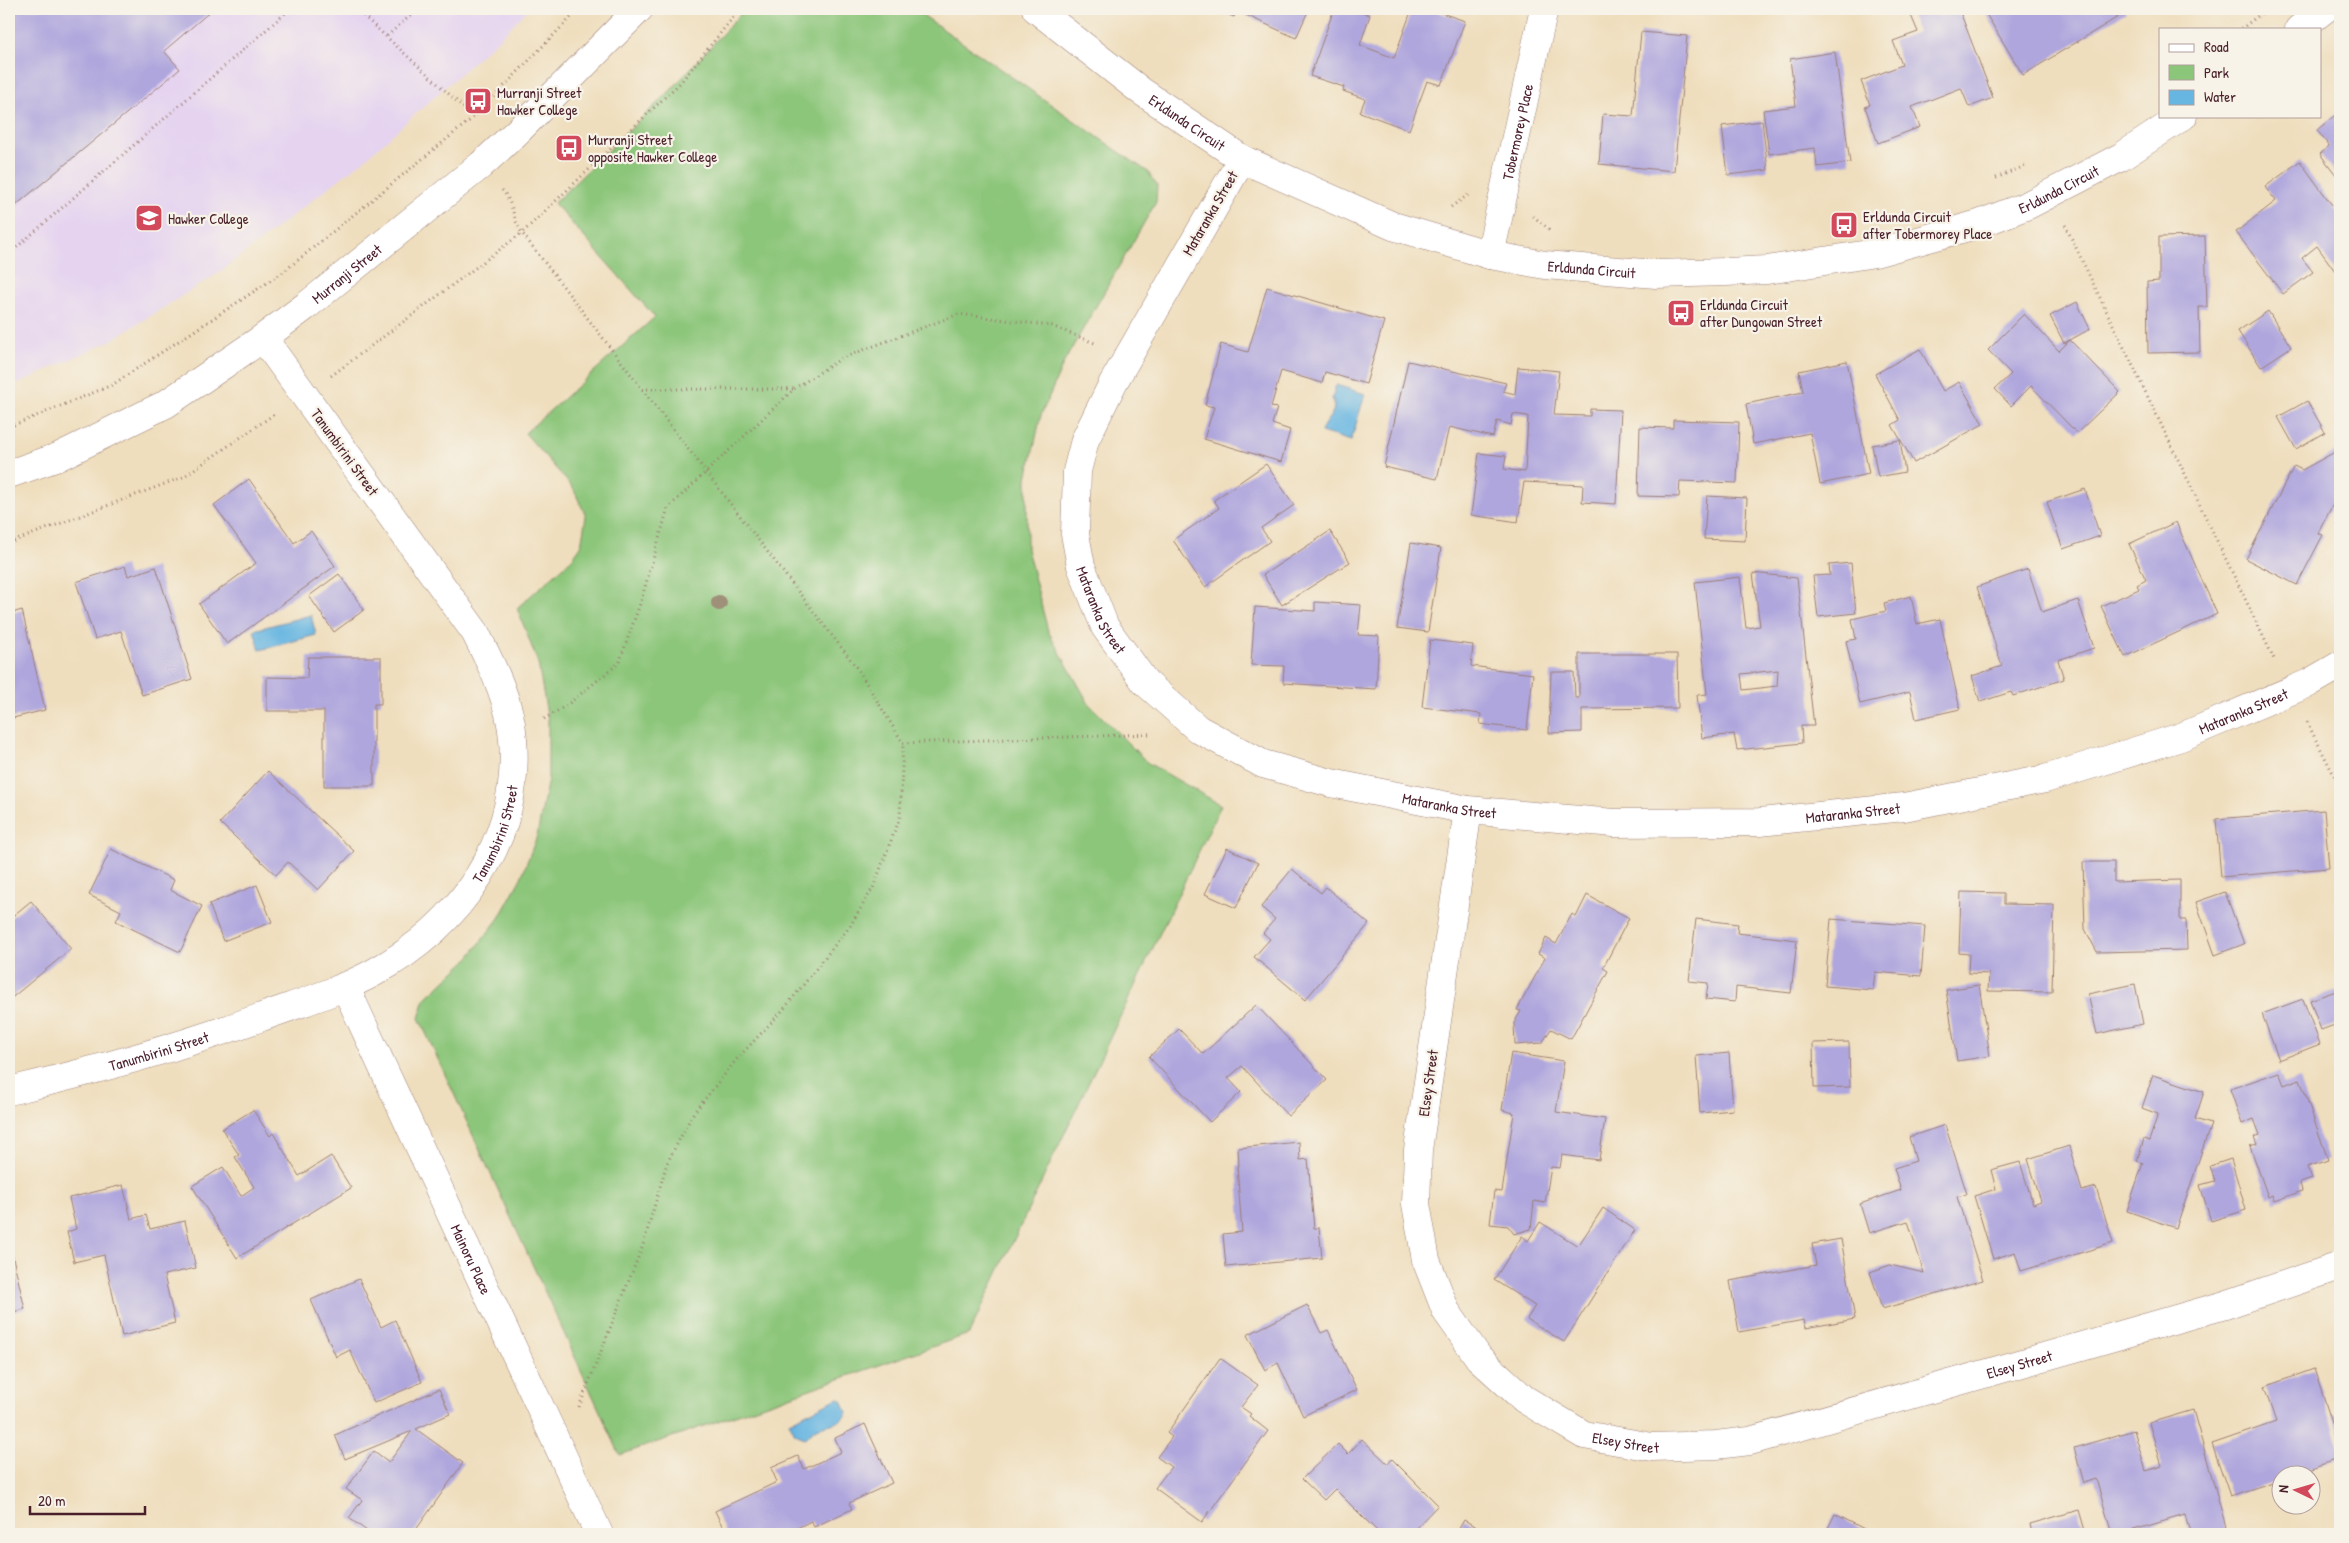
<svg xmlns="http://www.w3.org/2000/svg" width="2349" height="1543" font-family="'Patrick Hand',sans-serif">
	<rect width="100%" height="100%" fill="#f7f3e8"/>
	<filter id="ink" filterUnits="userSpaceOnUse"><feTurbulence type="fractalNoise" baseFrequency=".02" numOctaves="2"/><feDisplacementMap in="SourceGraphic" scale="10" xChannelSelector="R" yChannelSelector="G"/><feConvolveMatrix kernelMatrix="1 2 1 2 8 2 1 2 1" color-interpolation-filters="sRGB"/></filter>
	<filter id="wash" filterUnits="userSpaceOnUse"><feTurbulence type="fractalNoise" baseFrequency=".0096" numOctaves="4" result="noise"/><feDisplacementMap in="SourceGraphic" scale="20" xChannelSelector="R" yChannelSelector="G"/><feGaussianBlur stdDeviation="1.12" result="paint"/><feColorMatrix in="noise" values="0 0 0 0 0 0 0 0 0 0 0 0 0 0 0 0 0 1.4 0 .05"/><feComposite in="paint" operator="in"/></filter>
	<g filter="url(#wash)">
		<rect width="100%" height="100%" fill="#efdebd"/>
		<!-- built -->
		<path fill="#e5d3f0" d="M9,9H528L500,38L363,161L217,274L110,341L9,388Z"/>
		<!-- green -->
		<path fill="#8cc67a" stroke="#6b7252" d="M745,9H914L1148,172L1157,185L1156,202L1064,362L1041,415L1027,478V549L1048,631L1089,704L1148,763L1221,805L969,1334L620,1455L419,1018L425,999L467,960L499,918L521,878L537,836L548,779V720L538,663L517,608L571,560L581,546L586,516L573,488L525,433L655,317L554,203L670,91Z"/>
		<!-- water -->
		<g fill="#67b6e1" stroke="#586a86">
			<path d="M1336,385L1365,394L1351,441L1321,432C1325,418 1339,414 1332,398Z"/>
			<path d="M311,615L316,635L260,650L254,630Z"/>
			<path d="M838,1398L842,1400L847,1412C841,1426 826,1423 815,1429C811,1431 808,1435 805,1438L795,1434L789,1422Z"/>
		</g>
		<g id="blocks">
			<!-- building -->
			<g fill="#afa6dd" fill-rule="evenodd">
				<path d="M9,9H213L164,51L180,69L9,211Z"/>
				<path d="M1216,9H1309L1296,38L1237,11L1234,17Z"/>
				<path d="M1334,9H1354L1370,15L1360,45L1394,58L1412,9H1430L1465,21L1441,85L1427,81L1409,130L1360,112L1365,99L1343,91L1344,87L1310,76Z"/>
				<path d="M1921,9H1959L1993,98L1969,107L1961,88L1912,107L1920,127L1878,143L1865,107L1870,105L1861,81L1902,65L1893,41L1918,32L1910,13Z"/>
				<path d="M1983,9H2124L2126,12L2023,75Z"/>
				<path d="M1641,32L1687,36L1674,171L1599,164L1603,114L1633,116Z"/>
				<path d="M1835,52L1850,163L1817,167L1815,148L1769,154L1763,110L1796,106L1790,59Z"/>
				<path d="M2340,111V180L2320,154L2329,146L2317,130Z"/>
				<path d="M1762,121L1768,170L1728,175L1722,126Z"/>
				<path d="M2300,161L2340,216V267L2335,271L2317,246L2302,258L2313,272L2283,294L2236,232L2276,201L2265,187Z"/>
				<path d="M2205,236L2207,307H2199L2200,352L2148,353L2147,282L2159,281V237Z"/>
				<path d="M1267,287L1384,321L1366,384L1325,372L1322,383L1281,371L1271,407L1277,408L1272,424L1290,430L1281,462L1204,439L1214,407L1205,405L1221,344L1248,352Z"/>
				<path d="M2077,302L2090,329L2070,340L2120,392L2077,433L2031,386L2011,406L1995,389L2011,374L1988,350L2024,314L2059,351L2070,340L2064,343L2050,316Z"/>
				<path d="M2268,311L2291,347L2261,367L2238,331Z"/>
				<path d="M1920,349L1943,391L1959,382L1983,424L1914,463L1892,425L1900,420L1875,374Z"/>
				<path d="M1408,361L1506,383L1503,391L1515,394L1518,367L1559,371L1554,415L1590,416V409L1621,410L1616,504L1582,502L1583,485L1524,482L1518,522L1471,515L1479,453L1506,456L1504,469L1525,472L1528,416L1513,414L1511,425L1497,421L1493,437L1449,427L1437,479L1384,467Z"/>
				<path d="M1847,361L1869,474L1820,484L1810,433L1753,444L1746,404L1803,392L1799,371Z"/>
				<path d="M2307,401L2325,432L2296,449L2278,417Z"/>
				<path d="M1673,420L1739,422L1737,483L1680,481L1679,497L1638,496L1640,427L1673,428Z"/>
				<path d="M1900,440L1905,472L1878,477L1872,445Z"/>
				<path d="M2335,452L2340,463V491L2318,533L2323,535L2297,585L2246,559L2294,466L2302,470Z"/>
				<path d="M1266,464L1294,505L1261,528L1270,541L1205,587L1173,540L1219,508L1214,500Z"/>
				<path d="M249,479L294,543L311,531L335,566L227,644L199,604L256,563L214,505Z"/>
				<path d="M2085,489L2100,536L2063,549L2047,502Z"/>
				<path d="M1707,496L1747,498L1745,541L1704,539Z"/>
				<path d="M2176,522L2217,614L2125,657L2101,606L2139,589L2137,585L2146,580L2129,544Z"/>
				<path d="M1330,531L1350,562L1282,605L1263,575Z"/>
				<path d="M1411,543L1441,548L1428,632L1397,628Z"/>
				<path d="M1851,563L1856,613L1818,617L1813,576L1830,575L1829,565Z"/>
				<path d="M125,566L128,576L156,567L192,679L142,695L121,631L95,639L76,582Z"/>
				<path d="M2028,569L2042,612L2078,600L2094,648L2058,660L2064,679L2013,696L2011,692L1980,702L1972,676L2002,666L1977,587Z"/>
				<path d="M1753,573L1797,578L1814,726H1801L1802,743L1737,750L1734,734L1702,738L1697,695L1707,694L1695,582L1740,577L1746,628L1760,626ZM1778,670L1777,686L1743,690L1741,674Z"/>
				<path d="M339,574L364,610L334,632L309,596Z"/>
				<path d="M1911,596L1917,624L1940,619L1960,709L1916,719L1910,692L1860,704L1846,641L1856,639L1852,619L1886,611L1884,603Z"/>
				<path d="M1315,602L1361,605L1358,635L1379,636L1376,689L1283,683L1284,666L1251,665L1255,607L1315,611Z"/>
				<path d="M22,610L45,710L9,719V614Z"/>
				<path d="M1430,640L1473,645L1471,666L1533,674L1527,730L1480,724L1481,714L1422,707Z"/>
				<path d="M1579,654H1677L1678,708L1582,709V732L1549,733L1551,672H1574L1575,698H1579Z"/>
				<path d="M308,657H381V704H374V786H324V711H267V677L307,678Z"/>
				<path d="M268,771L354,851L318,890L288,862L276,875L220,823Z"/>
				<path d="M2324,810L2329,868L2221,877L2216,819Z"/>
				<path d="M1227,848L1258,863L1236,908L1205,894Z"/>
				<path d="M111,849L174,880L170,890L202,906L180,952L116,921L121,911L89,895Z"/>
				<path d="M2083,862H2114V882L2180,880V920H2186L2187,950L2097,952L2085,929Z"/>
				<path d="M1292,869L1321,893L1326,887L1369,924L1305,1000L1254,957L1270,939L1263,933L1275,919L1261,907Z"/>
				<path d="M257,885L272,922L223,941L209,904Z"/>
				<path d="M1961,892L2004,893V904L2054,905L2052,992L1988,991L1989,974L1968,973L1969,954L1959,953Z"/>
				<path d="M2225,892L2244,944L2215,955L2196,902Z"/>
				<path d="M1587,895L1629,918L1603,968L1608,971L1571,1039L1551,1029L1542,1043L1515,1045L1514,1023L1521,1011L1517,1010L1545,958L1538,954L1546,938L1556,944L1572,914L1576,917Z"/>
				<path d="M31,901L71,949L9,1000V919Z"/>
				<path d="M1696,919L1738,924L1737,933L1797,940L1791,993L1736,987L1735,1002L1706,999L1708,983L1689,981Z"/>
				<path d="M1831,919L1925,926L1921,976L1875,972L1873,990L1825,986Z"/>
				<path d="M2135,984L2143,1024L2097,1034L2088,994Z"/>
				<path d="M1979,985L1990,1056L1957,1061L1946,990Z"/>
				<path d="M2339,990L2340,1023L2321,1030L2310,1000Z"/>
				<path d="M2303,999L2320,1044L2279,1060L2262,1014Z"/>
				<path d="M1256,1005L1327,1080L1288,1116L1242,1066L1228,1078L1241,1092L1210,1122L1149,1057L1179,1029L1203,1054Z"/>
				<path d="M1849,1042L1850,1087L1814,1088L1813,1043Z"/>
				<path d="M1511,1053L1564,1061L1556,1112L1605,1119L1599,1160L1562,1155L1560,1168L1551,1167L1545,1203L1534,1201L1531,1229L1514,1234L1508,1226L1490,1224L1494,1191L1502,1192L1514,1113L1502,1110Z"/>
				<path d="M1729,1053L1733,1110L1700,1113L1696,1056Z"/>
				<path d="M2279,1072L2284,1085L2300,1079L2328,1160L2307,1167L2312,1179L2300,1183L2302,1191L2274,1201L2272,1195L2268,1197L2250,1146L2257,1144L2254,1137L2260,1135L2254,1119L2242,1124L2230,1089Z"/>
				<path d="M2153,1075L2204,1092L2195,1119L2211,1124L2176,1228L2127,1211L2143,1163L2137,1161L2144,1139L2149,1141L2158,1114L2142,1108Z"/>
				<path d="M253,1110L270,1136L273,1133L299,1176L331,1156L351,1188L237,1258L192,1186L223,1167L241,1196L254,1187L235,1157L239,1155L222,1129Z"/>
				<path d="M1945,1125L1967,1194L1957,1197L1983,1280L1882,1309L1870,1272L1890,1265L1924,1273L1908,1221L1869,1233L1860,1204L1901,1190L1894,1168L1916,1161L1909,1137Z"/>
				<path d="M1299,1142L1300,1160L1308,1159L1314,1228H1319L1322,1258L1226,1267L1223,1234L1242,1232L1237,1166H1239L1238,1148Z"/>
				<path d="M2069,1146L2082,1191L2096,1187L2113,1243L2021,1271L2015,1252L1993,1259L1974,1196L1996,1189L1991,1170L2020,1162L2033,1204L2041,1201L2028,1159Z"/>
				<path d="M2231,1159L2246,1210L2211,1221L2200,1185L2215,1181L2210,1166Z"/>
				<path d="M123,1185L131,1219L146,1215L150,1229L185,1221L196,1268L164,1275L175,1323L122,1336L104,1255L74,1262L67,1232L76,1229L69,1198Z"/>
				<path d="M1603,1208L1635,1230L1564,1342L1527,1319L1535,1306L1494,1280L1522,1236L1528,1241L1540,1222L1578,1246Z"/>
				<path d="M1841,1239L1855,1319L1806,1328L1804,1320L1739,1332L1730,1281L1816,1265L1812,1244Z"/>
				<path d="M9,1241L25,1309L9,1313Z"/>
				<path d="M359,1279L381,1327L395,1320L422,1382L374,1403L350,1350L336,1357L311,1300Z"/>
				<path d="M1307,1305L1321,1333L1328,1330L1357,1390L1303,1416L1278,1363L1265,1370L1247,1335Z"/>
				<path d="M1220,1358L1258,1385L1241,1407L1251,1414L1249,1416L1268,1431L1202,1522L1155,1488L1171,1467L1157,1457L1172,1437L1167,1433Z"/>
				<path d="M2314,1369L2340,1447V1458L2290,1476H2282V1479L2230,1496L2212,1444L2276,1422L2264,1387Z"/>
				<path d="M439,1389L450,1414L416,1429L463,1463L413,1534H371L349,1518L362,1500L346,1489L374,1451L389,1462L412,1431L345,1459L335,1435Z"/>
				<path d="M2193,1410L2228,1534H2191L2185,1515L2120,1534H2112L2096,1479L2084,1483L2074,1448L2134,1430L2146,1471L2162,1466L2149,1423Z"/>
				<path d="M2340,1413V1435L2333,1416Z"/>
				<path d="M865,1424L892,1483L849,1503L852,1509L814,1527L811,1521L795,1529L798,1534H726L715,1511L777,1482L771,1468L798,1456L804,1469L841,1452L835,1438Z"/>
				<path d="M1362,1439L1388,1464L1392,1459L1438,1505L1410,1534H1380L1335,1489L1324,1500L1302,1479L1338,1444L1348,1454Z"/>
				<path d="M2079,1510L2086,1534H2032L2030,1524Z"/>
				<path d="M1835,1514L1874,1534H1825Z"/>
				<path d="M1464,1520L1488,1534H1456Z"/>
			</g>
		</g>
	</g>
	<g filter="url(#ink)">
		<use href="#blocks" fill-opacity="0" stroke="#9c7e74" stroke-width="1"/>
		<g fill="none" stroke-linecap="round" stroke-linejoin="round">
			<defs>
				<g id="minor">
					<path id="s1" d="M1036,9L1141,91L1242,159L1393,226L1490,255L1545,265L1656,274L1726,272L1767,270L1875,253L1979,224L2028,205L2121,157L2183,116"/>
					<path d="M2299,29L2325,9"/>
					<path id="s2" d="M1242,159L1113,383L1085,440L1077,471L1075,534L1081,566L1105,627L1145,682L1198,729L1263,764L1331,783L1468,810L1614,823L1760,822L1904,807L2045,779L2181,737L2309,683L2340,665"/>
					<path id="s3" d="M1490,255L1544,9"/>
					<path id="s4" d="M1468,810L1418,1150L1416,1204L1426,1260L1446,1311L1479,1358L1524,1399L1584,1435L1652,1447L1716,1445L1750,1441L2225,1305L2340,1266"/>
					<path id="s5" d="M345,986L599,1534"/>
					<path id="s6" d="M9,1091C94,1071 177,1048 259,1018C297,1004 338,992 373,973C460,926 521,840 513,739C510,700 492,666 475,632L263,338"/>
				</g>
				<g id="tertiary">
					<path id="s7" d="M9,474L58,457L166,404L263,338L306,306L481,165L517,132L639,9"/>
				</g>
			</defs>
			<!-- minor casing -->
			<use href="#minor" stroke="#9c7e74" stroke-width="29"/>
			<!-- tertiary casing -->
			<use href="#tertiary" stroke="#9c7e74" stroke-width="29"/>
			<!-- path -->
			<g stroke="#9c7e74" stroke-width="3" stroke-dasharray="1 4" stroke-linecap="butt">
				<path d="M356,9L474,117"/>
				<path d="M1096,9L1102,14"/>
				<path d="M2241,29L2267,9"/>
				<path d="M387,36L418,9"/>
				<path d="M1996,178L2025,166"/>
				<path d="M502,190C514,203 512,219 522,233L857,668L903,743L1151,734"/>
				<path d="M1451,207L1468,195"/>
				<path d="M1533,216L1550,230"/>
				<path d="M2065,225L2275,661"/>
				<path d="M9,254L290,9"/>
				<path d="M331,376L522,233L680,83L740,9"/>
				<path d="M642,389H793"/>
				<path d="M9,427L112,385L282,273L474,117L579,9"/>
				<path d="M9,543L183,477L276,413"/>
				<path d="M544,719L567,705L619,663L640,604L668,508L794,389L842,358L959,314L1052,326L1097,344"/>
				<path d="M2307,722L2340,787"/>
				<path d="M579,1407L643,1245L667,1163L693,1114L736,1060L784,1009L850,926L873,888L900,817L903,743"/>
			</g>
			<!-- minor -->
			<use href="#minor" stroke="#fff" stroke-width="28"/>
			<!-- tertiary -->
			<use href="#tertiary" stroke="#fff" stroke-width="28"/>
		</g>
		<!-- trees -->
		<circle fill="#9f907a" cx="719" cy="603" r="8"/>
	</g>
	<!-- icons -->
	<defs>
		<symbol id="bus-square" viewBox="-11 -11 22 22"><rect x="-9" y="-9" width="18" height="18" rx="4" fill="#d1495b" stroke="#f7f3e8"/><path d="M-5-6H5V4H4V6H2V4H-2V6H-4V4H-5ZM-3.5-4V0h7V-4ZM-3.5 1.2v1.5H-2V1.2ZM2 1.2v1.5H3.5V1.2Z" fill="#fff"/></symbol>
		<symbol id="school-square" viewBox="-11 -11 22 22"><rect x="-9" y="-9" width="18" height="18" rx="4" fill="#d1495b" stroke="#f7f3e8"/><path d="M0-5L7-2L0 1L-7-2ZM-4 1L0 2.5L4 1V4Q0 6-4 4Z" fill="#fff"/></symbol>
	</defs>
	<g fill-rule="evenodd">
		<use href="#bus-square" x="462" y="85" width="32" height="32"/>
		<use href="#bus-square" x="553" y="132" width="32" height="32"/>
		<use href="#school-square" x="133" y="202" width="32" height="32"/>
		<use href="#bus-square" x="1828" y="209" width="32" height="32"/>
		<use href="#bus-square" x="1665" y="297" width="32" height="32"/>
	</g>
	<g text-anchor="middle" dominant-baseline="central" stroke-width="4.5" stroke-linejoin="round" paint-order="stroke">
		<!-- poi labels -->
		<g font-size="15" fill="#4a1f2b" stroke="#f7f3e8" text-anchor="start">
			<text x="497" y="92">Murranji Street<tspan x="497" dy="17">Hawker College</tspan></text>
			<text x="588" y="139">Murranji Street<tspan x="588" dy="17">opposite Hawker College</tspan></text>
			<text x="1863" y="216">Erldunda Circuit<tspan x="1863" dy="17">after Tobermorey Place</tspan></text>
			<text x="168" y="218">Hawker College</text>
			<text x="1700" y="304">Erldunda Circuit<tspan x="1700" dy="17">after Dungowan Street</tspan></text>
		</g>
		<!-- street labels -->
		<g font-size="15" fill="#4a1f2b" stroke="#f7f3e8">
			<text stroke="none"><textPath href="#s1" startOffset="189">Erldunda Circuit</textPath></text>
			<text stroke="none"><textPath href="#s3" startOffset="126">Tobermorey Place</textPath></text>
			<text stroke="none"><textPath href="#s1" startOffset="1104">Erldunda Circuit</textPath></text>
			<text transform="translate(1210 213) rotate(-60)">Mataranka Street</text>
			<text stroke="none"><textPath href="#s1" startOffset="624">Erldunda Circuit</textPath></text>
			<text stroke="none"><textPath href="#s7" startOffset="395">Murranji Street</textPath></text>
			<text transform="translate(345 452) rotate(54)">Tanumbirini Street</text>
			<text stroke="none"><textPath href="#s2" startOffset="498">Mataranka Street</textPath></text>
			<text stroke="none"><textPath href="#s2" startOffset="1729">Mataranka Street</textPath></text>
			<text stroke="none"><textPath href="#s2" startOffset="919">Mataranka Street</textPath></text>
			<text stroke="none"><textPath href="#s2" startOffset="1324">Mataranka Street</textPath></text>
			<text stroke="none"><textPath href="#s6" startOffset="574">Tanumbirini Street</textPath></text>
			<text stroke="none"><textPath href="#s6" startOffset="155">Tanumbirini Street</textPath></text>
			<text transform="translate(1428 1083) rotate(-82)">Elsey Street</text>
			<text stroke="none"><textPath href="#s5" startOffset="301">Mainoru Place</textPath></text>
			<text stroke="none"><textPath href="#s4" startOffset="1145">Elsey Street</textPath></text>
			<text stroke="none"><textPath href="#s4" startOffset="740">Elsey Street</textPath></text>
		</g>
	</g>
	<!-- margin -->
	<rect width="2349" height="1543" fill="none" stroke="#f7f3e8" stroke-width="30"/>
	<!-- legend -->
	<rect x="2159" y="28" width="162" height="90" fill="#f7f3e8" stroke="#b29e9c"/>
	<rect x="2169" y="44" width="25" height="8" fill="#ffffff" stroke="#b29e9c"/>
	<text x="2204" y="52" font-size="15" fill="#4a1f2b">Road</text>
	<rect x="2169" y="65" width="25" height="15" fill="#8cc67a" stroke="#b29e9c"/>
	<text x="2204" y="78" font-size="15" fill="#4a1f2b">Park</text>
	<rect x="2169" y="90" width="25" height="15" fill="#67b6e1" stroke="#b29e9c"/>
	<text x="2204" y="102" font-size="15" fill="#4a1f2b">Water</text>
	<!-- north arrow -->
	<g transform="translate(2296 1490) rotate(275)"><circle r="24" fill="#f7f3e8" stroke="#b29e9c"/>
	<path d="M0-4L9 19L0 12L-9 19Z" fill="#d1495b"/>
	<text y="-8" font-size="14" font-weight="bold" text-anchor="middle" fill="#4a1f2b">N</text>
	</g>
	<!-- scale -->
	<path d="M30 1506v8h115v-8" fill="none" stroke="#4a1f2b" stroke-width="2.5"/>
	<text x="38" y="1506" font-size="15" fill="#4a1f2b" stroke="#f7f3e8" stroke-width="4" paint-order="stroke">20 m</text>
</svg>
